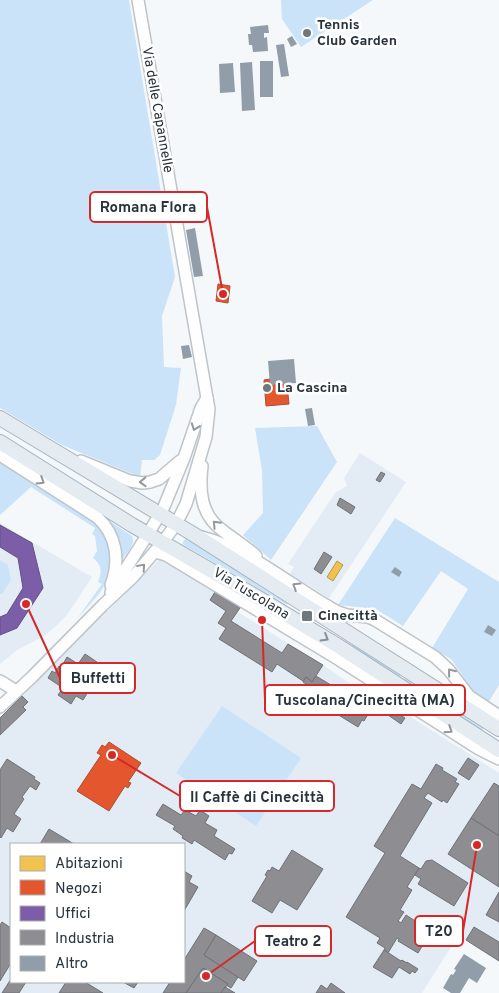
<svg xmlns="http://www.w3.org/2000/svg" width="499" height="993" font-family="Overpass,sans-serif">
	<rect width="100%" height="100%" fill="#f5f8fa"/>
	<!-- built -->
	<g fill="#e3ecf4" fill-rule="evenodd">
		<path d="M360,453L406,482L329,598L290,574L294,567L288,564L335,493L347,486L344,478Z"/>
		<path d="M0,523L92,577L67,615L55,627L44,636L17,650L0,664Z"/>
		<path d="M162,557L240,608L238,612L323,665L374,700L376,695L499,773V961L458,936L422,993H0V718ZM11,844H184V982H11Z"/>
	</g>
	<!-- green -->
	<g fill="#cae3f9">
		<path d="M0,0H129L175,277L162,316L164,367L181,368L176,405L160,455L154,460H142L140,477L62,445L0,408Z"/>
		<path d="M281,0H373L301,47L282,19Z"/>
		<path d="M317,426L337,462L271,560L243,535L263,513L262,471L255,428Z"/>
		<path d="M0,461L93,521L105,535L110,546L112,563L107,581L99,594L77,619L102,584L98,582C102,572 102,565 93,558L97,551L95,536L92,534L95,528L31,487L0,515Z"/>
		<path d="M105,518L132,536C136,544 127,553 122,560H121Z"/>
		<path d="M395,518L499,582V685L488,703L477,696L451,659L432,648L468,589L441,571L403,626L376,609L338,605Z"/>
		<path d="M186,537L288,602L287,605L182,544Z"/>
		<path d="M0,560L8,565L11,580L2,594H0Z"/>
		<path d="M353,644L401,674L399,677L351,646Z"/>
		<path d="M406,678L484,727L482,730L404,680Z"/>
		<path d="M222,706L301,758L256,826L176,773Z"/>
	</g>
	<!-- homes -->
	<path fill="#f2c14e" stroke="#b59649" d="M337,561L343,565L333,581L327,577Z"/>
	<!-- shops -->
	<g fill="#e4572e" stroke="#ac4c32">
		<path d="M218,284L230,286L228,303L216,301Z"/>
		<path d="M270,379V385L287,384L289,404L266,406L264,380Z"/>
		<path d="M109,742L141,763L128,782L131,783L128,788L125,786L109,811L77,791L101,755L97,753L102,745L105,747Z"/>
	</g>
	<!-- offices -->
	<path fill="#7b5ea7" stroke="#625187" d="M0,525L32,543L43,588L17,628L0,635V617L7,614L23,588L18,558L0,547Z"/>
	<!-- industry -->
	<g fill="#8d8d92" stroke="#6f7278">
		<path d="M381,472L385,474L380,482L376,480Z"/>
		<path d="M340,498L355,507L351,514L337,505Z"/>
		<path d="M324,552L332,557L321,574L314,569Z"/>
		<path d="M215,592L240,608L231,621L282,653L288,644L323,665L312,682L306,677L303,681L277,664L272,672L219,639L226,628L218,623L226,611L210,600Z"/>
		<path d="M85,654L97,662L84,683L91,687L83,700L76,696L71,704L58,695L63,688L48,678L52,671L55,673L59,666L61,668L67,657L78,664Z"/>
		<path d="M316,676L369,708L365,715L367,716L364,721L362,720L358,727L311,698L312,696L305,692L309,686L303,682L306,677L312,682Z"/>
		<path d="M22,696L28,702L23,707L26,710L0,735V718Z"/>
		<path d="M391,709L405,718L401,724L388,715Z"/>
		<path d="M468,758L479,765L469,780L458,773Z"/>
		<path d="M7,759L35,777L34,779L40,783L36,790L30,786L22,797L24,799L14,814L21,819L13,832L7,828L1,838L0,837V770Z"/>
		<path d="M436,764L443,768L442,770L457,779L455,782L459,784L447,803L443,800L442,802L428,793L424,798L432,803L400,856L419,868L407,887L412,890L400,910L404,912L398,921L401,923L406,915L423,926L422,928L430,933L418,953L398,941L399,939L397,938L388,953L384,950L385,948L377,943L380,938L346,917L385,853L374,846L412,784L421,789Z"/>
		<path d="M494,783L499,786V836L471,818Z"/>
		<path d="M163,804L181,815L185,810L196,816L200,810L209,816L205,823L217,830L214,836L235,849L232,854L229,853L225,860L194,840L192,844L182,838L183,836L173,829L175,826L156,815Z"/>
		<path d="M471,818L499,836V887L448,854Z"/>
		<path d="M49,829L74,844H40Z"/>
		<path d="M292,850L323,869L297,910L280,900L272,913L252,901L267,876L265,875L268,870L270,871L272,867L279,871Z"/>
		<path d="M432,860L468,883L454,906L418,884L421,879L415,875L419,868L421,869L426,861Z"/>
		<path d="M184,871L192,876L189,882L198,887L184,911Z"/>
		<path d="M499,892V922L486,915Z"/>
		<path d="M2,922L11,928V963L0,981V925Z"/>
		<path d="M474,927L499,942V961L466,940Z"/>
		<path d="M204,928L216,935L204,955L238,977L231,988L226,985L228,984L203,968L186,993H163L170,982H184V960Z"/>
		<path d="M216,935L257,961L244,981L204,955Z"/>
		<path d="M384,950L401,961L402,960L407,963V962L418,969L415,973L412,971L410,974L399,967L392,978L373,967Z"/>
		<path d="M203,968L228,984L221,993H186Z"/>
		<path d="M11,979V982H26L19,993H2Z"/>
		<path d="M66,982H85L103,993H59Z"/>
		<path d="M123,982H138L134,988Z"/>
		<path d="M331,983L345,993H316L321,985L327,989Z"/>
		<path d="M225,987L235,993H221Z"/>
	</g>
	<!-- building -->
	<g fill="#919da8">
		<path d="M268,25L269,33H264V38L267,37L268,51L253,52L252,45H249L248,34H251L250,27Z"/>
		<path d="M292,36L297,44L291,47L287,39Z"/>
		<path d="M284,44L289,76L281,77L276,45Z"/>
		<rect x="260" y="61" width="13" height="36"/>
		<path d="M252,62L255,110L242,111L240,63Z"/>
		<path d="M233,63L235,92L220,93L219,64Z"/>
		<path d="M195,228L203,276L194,277L186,230Z"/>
		<path d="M189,345L192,357L183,359L181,346Z"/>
		<path d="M294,359L296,383L270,385L268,361Z"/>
		<path d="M312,408L315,425L308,426L305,409Z"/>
		<path d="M395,567L402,572L399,577L391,572Z"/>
		<path d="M488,625L496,630L492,636L484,632Z"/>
		<path d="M464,954L486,968L477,983L469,978L460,993H451L443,988L451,974L453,975L456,970L454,969Z"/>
	</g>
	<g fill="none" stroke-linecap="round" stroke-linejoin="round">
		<defs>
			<g id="minor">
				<path d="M0,455L97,517C117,535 120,561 111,585"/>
				<path d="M81,461L130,481L143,483L150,482L159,479L180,461"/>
				<path d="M202,466C199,491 201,515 222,530C233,539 246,546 256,556"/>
				<path d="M202,537C252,550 293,588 338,612L347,615L368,617L375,620L435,657L449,670L469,696L499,716"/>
				<path d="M155,552L166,555L338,659L479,749L499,759"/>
				<path d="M111,592L148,534L163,509L184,458L201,408L207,398"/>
				<path d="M0,681L16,691"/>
				<path d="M0,707L33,676L103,605L133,577L163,542L176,524L186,504L206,437L209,409L207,398L138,0"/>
			</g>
			<g id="major">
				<path d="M0,418L193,534L499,729"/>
				<path d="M0,442L132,525L257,597L340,647L499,750"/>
			</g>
		</defs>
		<!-- minor casing -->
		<use href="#minor" stroke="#bec4ca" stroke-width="14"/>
		<!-- major casing -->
		<use href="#major" stroke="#a6b3bf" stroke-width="16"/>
		<!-- minor -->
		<use href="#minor" stroke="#fefefe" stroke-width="11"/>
		<!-- major -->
		<use href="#major" stroke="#e4ebf1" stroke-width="14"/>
	</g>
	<!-- one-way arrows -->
	<defs><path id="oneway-chevron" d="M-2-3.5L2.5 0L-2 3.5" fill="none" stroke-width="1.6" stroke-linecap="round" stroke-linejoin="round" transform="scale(1.25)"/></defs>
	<g stroke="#93989e">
		<use href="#oneway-chevron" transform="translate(195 427) rotate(110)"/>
		<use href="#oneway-chevron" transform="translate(41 481) rotate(32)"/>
		<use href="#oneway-chevron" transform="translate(143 482) rotate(178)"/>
		<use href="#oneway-chevron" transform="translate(216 524) rotate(-134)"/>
		<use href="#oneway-chevron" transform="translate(142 567) rotate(-49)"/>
		<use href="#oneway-chevron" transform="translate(296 586) rotate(-148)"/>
		<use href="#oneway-chevron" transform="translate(451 672) rotate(-129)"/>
		<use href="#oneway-chevron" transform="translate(449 730) rotate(33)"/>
	</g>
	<use stroke="#868f97" href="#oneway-chevron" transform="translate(325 638) rotate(31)"/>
	<!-- markers -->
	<g fill="#70787f" stroke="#fff" stroke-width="2">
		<circle cx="307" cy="33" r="5"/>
		<circle cx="267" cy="388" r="5"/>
		<rect x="301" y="610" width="12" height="12" rx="2.5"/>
	</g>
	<g text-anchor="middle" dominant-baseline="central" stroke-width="5" stroke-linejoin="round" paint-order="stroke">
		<!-- poi labels -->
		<g font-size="14" font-weight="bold" fill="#28333d" stroke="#fff" text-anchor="start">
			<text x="317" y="25">Tennis<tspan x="317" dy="16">Club Garden</tspan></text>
			<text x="277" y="388">La Cascina</text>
			<text x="318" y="616">Cinecittà</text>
		</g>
		<!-- street labels -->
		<g font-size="14" fill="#28333d" stroke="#fff">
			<text transform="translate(157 110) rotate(80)">Via delle Capannelle</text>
			<text transform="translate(251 594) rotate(31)">Via Tuscolana</text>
		</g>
	</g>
	<!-- callouts -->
	<path fill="none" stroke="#d62828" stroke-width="2" d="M223 294L207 207M26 604L60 678M262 620L265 700M112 755L180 796M477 845L463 931M206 976L255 941"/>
	<g fill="#d62828" stroke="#fff" stroke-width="2">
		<circle cx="223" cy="294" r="5"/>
		<circle cx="26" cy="604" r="5"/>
		<circle cx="262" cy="620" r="5"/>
		<circle cx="112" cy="755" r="5"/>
		<circle cx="477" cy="845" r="5"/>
		<circle cx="206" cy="976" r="5"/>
	</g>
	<g fill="#fff" stroke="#d62828" stroke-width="2">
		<rect x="90" y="192" width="117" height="30" rx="5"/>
		<rect x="60" y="663" width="75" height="30" rx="5"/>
		<rect x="265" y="685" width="200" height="30" rx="5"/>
		<rect x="180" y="781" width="154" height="30" rx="5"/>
		<rect x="415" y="916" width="48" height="30" rx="5"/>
		<rect x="255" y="926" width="76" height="30" rx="5"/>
	</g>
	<g font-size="15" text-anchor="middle" font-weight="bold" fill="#28333d">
		<text x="148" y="212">Romana Flora</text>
		<text x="98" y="683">Buffetti</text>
		<text x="365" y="705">Tuscolana/Cinecittà (MA)</text>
		<text x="257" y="802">Il Caffè di Cinecittà</text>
		<text x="439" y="936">T20</text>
		<text x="293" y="946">Teatro 2</text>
	</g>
	<!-- legend -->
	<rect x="10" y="843" width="175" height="140" fill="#ffffff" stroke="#a9adb1"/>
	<rect x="20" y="856" width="25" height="15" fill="#f2c14e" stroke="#a9adb1"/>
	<text x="55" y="868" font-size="15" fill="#28333d">Abitazioni</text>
	<rect x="20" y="880" width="25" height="15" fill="#e4572e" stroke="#a9adb1"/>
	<text x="55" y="893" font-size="15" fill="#28333d">Negozi</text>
	<rect x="20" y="906" width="25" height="15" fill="#7b5ea7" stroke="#a9adb1"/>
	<text x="55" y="918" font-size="15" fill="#28333d">Uffici</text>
	<rect x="20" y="930" width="25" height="15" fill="#8d8d92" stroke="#a9adb1"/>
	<text x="55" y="943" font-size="15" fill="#28333d">Industria</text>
	<rect x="20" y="956" width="25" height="15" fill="#919da8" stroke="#a9adb1"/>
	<text x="55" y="968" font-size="15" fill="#28333d">Altro</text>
</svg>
